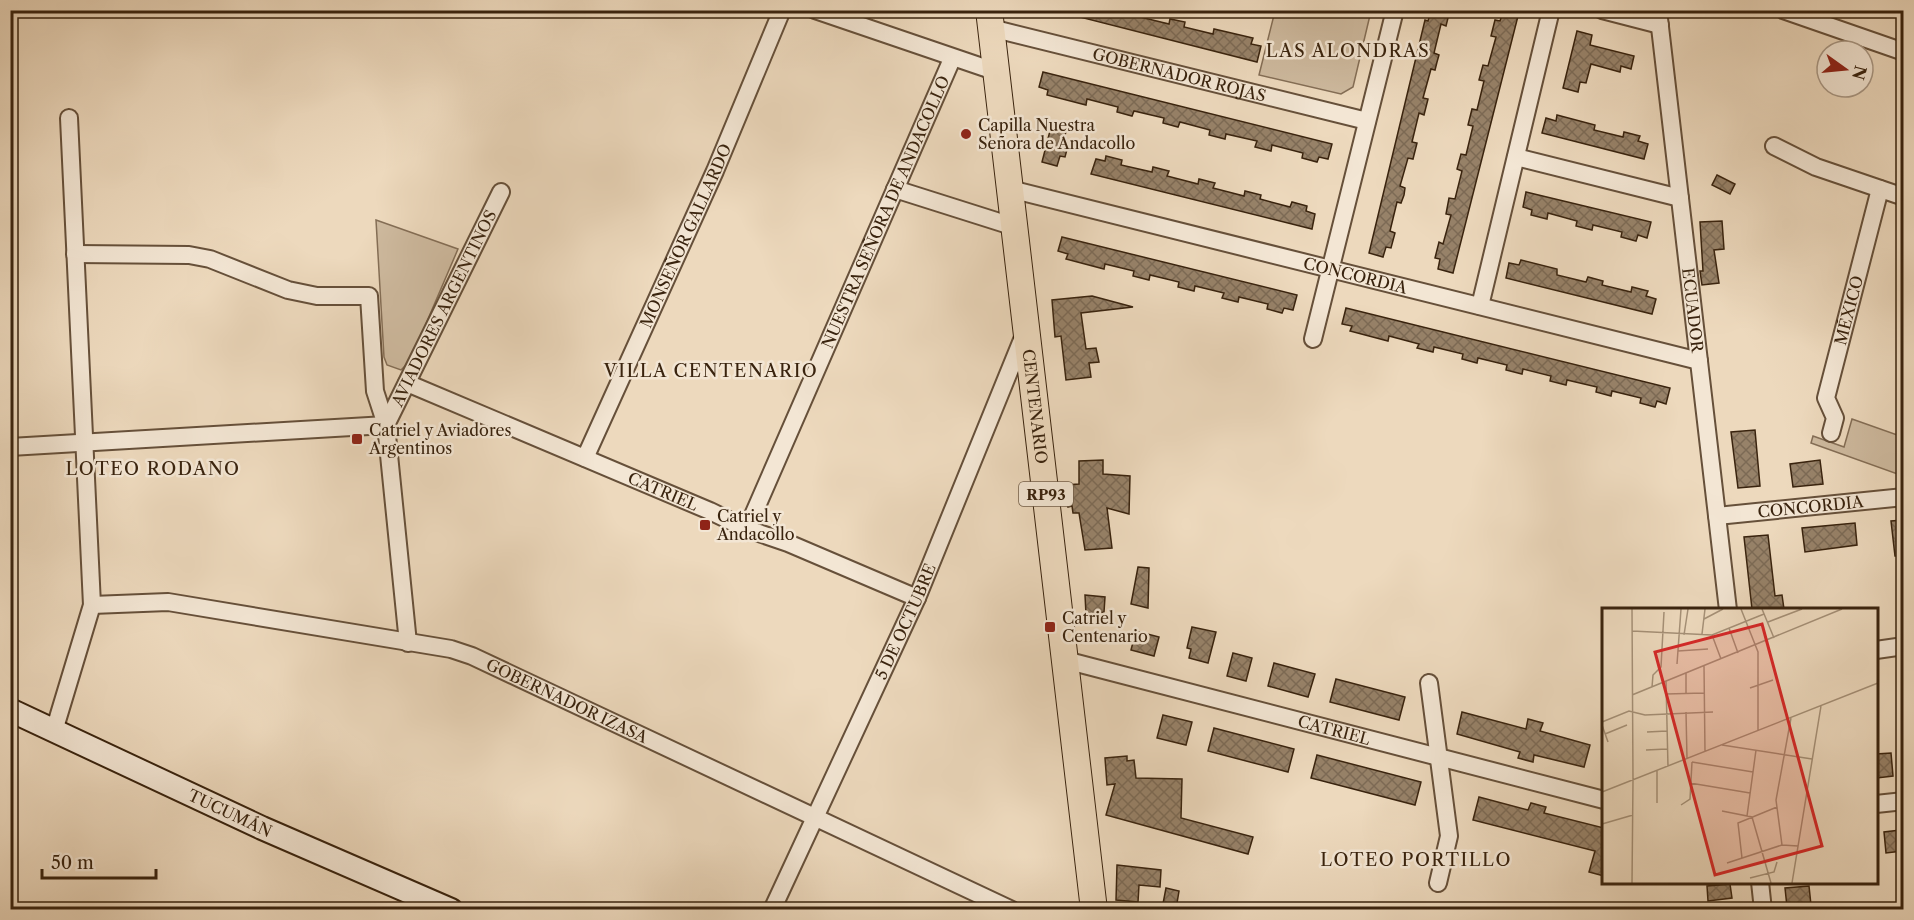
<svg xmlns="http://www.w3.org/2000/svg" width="1914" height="920" font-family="'Libre Caslon Text',serif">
	<defs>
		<pattern id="building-cross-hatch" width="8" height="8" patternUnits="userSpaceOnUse" patternTransform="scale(1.5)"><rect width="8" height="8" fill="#978269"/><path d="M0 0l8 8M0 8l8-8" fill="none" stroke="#7c6a55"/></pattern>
	</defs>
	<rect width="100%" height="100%" fill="#edd9bd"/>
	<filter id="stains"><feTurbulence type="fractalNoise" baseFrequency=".00333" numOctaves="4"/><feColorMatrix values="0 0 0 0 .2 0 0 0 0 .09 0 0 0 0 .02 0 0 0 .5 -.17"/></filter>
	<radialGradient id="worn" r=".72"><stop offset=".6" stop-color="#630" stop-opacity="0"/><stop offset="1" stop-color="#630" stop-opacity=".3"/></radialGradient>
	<!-- park -->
	<g fill="#ceba9f" stroke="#846e56" stroke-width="1.5">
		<path d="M1275,11H1371L1353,87L1341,94L1259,75Z"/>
		<path d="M376,220L458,249L410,361L401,370L387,365L384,357Z"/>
		<path d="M1852,419L1903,437V476L1811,443L1813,436L1844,447Z"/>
	</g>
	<!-- building -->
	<g fill="url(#building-cross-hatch)" stroke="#39230e" stroke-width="1.5">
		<path d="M1068,10H1141L1140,17L1169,24L1170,19L1185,22L1184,27L1213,34L1214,29L1253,38L1251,44L1261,46L1257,62L1068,14Z"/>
		<path d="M1431,10H1450L1446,26L1441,24L1434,53L1439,55L1437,62L1435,70L1431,69L1423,98L1428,99L1424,115L1419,113L1412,142L1417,143L1413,159L1408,158L1400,186L1405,188L1404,195L1401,203L1397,202L1390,231L1395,233L1391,248L1386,247L1383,257L1369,253L1425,20L1428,21Z"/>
		<path d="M1503,12L1518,16L1453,273L1438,269L1440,259L1435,258L1439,242L1443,244L1451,215L1446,214L1449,198L1455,199L1462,171L1457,169L1461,154L1466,155L1473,126L1468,125L1472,109L1477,110L1484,81L1479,80L1483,65L1488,66L1496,37L1491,36L1495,20L1500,21Z"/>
		<path d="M1577,31L1592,35L1590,45L1634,56L1631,69L1621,66L1620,72L1591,64L1586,83L1580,82L1578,92L1563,88Z"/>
		<path d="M1043,72L1332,144L1328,159L1319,157L1317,162L1302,158L1303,153L1272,145L1271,151L1255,147L1257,141L1226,134L1225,139L1209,135L1210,130L1180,122L1178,127L1163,123L1164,118L1134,111L1132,116L1117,112L1118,107L1087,99L1086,105L1047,95L1048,90L1039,87Z"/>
		<path d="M1557,115L1595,125L1594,130L1623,137L1624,132L1640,136L1638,141L1648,144L1644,159L1542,133L1546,118L1556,121Z"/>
		<path d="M1051,127L1066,131L1064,140L1069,142L1065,157L1060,156L1057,166L1042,162Z"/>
		<path d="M1106,156L1122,160L1121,165L1152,172L1153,167L1169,171L1167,176L1198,184L1199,179L1215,183L1213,188L1244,196L1245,191L1261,195L1260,199L1290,207L1292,202L1307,206L1306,211L1315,214L1312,229L1091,174L1096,159L1105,161Z"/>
		<path d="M1717,175L1735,184L1730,194L1712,185Z"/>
		<path d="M1526,192L1651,222L1647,238L1638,235L1636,241L1621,237L1622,232L1593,225L1592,230L1576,226L1577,221L1548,213L1547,219L1531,215L1532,210L1523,207Z"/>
		<path d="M1722,221L1724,249L1714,250L1719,283L1702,285L1700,271H1703L1700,222Z"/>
		<path d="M1062,237L1297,295L1293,310L1284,308L1282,313L1267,309L1268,304L1239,297L1238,302L1222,298L1224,293L1195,286L1194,291L1178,287L1179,282L1150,275L1149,280L1133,276L1134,271L1105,264L1104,269L1066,259L1068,254L1058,251Z"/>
		<path d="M1521,260L1557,269V275L1586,282L1588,277L1603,281L1602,285L1631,292L1632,287L1648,291L1646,296L1656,299L1652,314L1506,278L1509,263L1519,265Z"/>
		<path d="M1092,296L1133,307L1081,313L1086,349L1096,348L1099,362L1089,363L1091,377L1066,380L1061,336L1055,337L1052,300Z"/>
		<path d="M1346,308L1670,388L1666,404L1657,401L1655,407L1640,403L1641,398L1612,391L1611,396L1596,392L1597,387L1567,380L1566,385L1550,381L1551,376L1523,369L1522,374L1506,370L1507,365L1478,358L1477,363L1462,359L1463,354L1434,347L1433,352L1417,348L1419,344L1389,336L1388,341L1350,331L1352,326L1342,324Z"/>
		<path d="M1755,430L1760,486L1738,488L1731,432Z"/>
		<path d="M1103,460V474L1130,476L1129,514L1107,508L1112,548L1085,550L1079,513H1073L1072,506L1068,507L1065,485L1079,484V461Z"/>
		<path d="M1820,460L1823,484L1793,487L1790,464Z"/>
		<path d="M1904,520V556H1895L1891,521Z"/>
		<path d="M1855,523L1857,545L1805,552L1802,528Z"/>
		<path d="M1768,535L1775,596L1782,595L1784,609H1752L1744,537Z"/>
		<path d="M1138,567L1149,568L1148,608L1131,604Z"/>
		<path d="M1085,595L1105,597L1104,612L1086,614Z"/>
		<path d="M1192,627L1216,632L1208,663L1189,658L1191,649L1187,648Z"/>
		<path d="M1136,631L1159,637L1154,656L1131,650Z"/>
		<path d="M1233,653L1252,658L1246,681L1227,676Z"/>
		<path d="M1274,663L1315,674L1308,697L1268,686Z"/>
		<path d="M1336,679L1405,697L1399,720L1330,702Z"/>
		<path d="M1462,712L1526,729L1528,719L1543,723L1540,731L1590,745L1584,767L1534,755L1533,762L1518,758L1520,752L1457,734Z"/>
		<path d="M1163,715L1192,722L1186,745L1157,738Z"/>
		<path d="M1214,728L1294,749L1288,772L1208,751Z"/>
		<path d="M1891,753L1893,776L1877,778L1876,754Z"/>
		<path d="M1317,755L1421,782L1415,805L1311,778Z"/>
		<path d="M1127,756V761L1134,760L1136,778L1182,779L1181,818L1253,837L1248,854L1106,815L1115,784L1107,785L1105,758Z"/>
		<path d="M1479,797L1528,810L1531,803L1546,807L1544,813L1604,828V876L1589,872L1595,851L1473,820Z"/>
		<path d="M1900,830L1902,851L1886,853L1884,832Z"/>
		<path d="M1117,865L1161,870L1160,887L1139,885L1138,902L1116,900Z"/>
		<path d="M1730,884L1732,898L1708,901L1707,886Z"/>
		<path d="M1809,886L1811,905L1787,907L1785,888Z"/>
		<path d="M1166,888L1179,891L1176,909H1162Z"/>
	</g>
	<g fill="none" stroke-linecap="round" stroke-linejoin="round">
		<defs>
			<g id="minor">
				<path d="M815,10L997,72"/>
				<path d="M1602,10L1660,25"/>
				<path id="s1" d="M1658,10L1728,610"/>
				<path d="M1783,10L1904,52"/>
				<path id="s2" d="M991,28L1367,121"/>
				<path d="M1774,146L1816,167L1904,197"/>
				<path d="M1516,157L1680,198"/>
				<path d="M895,189L1015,227"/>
				<path id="s3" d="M1010,189L1699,361"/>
				<path d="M75,254L189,255L210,259L288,290L317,296H369L375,391L386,425L408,643"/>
				<path d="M1480,306L1551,10"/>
				<path d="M1313,339L1395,10"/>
				<path id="s4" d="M407,383L710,511L747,529L788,543L917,598"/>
				<path id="s5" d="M1831,433L1835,418L1826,398L1880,189"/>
				<path id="s6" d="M10,447L386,425L501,192"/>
				<path id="s7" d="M585,458L715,171L782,10"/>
				<path id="s8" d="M1717,516L1904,497"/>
				<path id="s9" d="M747,529L952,59"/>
				<path id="s10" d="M92,605L168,602L451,649L472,656L1012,910"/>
				<path d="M1876,650L1904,646"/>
				<path id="s11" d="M1065,660L1604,800"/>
				<path d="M1429,683L1449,836L1438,883"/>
				<path d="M54,731L92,605L69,118"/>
				<path d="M1876,804L1904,801"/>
				<path d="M1760,882L1763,910"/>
				<path id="s12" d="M772,910L917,598L1024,335"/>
			</g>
			<g id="secondary">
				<path id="s13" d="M10,710L262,828L451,910"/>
			</g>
			<g id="primary">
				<path id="s14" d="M989,10L1094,910"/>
			</g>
		</defs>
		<!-- minor casing -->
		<use href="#minor" stroke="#66503a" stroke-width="20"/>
		<!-- secondary casing -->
		<use href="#secondary" stroke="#39230e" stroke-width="26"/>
		<!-- primary casing -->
		<use href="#primary" stroke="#39230e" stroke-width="28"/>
		<!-- minor -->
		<use href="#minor" stroke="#f3e6d4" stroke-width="16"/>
		<!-- secondary -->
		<use href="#secondary" stroke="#f3e6d4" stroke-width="22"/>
		<!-- primary -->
		<use href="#primary" stroke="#edd9bd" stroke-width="26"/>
	</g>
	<!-- markers -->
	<g fill="#8f2418" stroke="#f3e6d4" stroke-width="2">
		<circle cx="966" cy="134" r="6"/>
		<rect x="351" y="433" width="12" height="12" rx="3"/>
		<rect x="699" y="519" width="12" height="12" rx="3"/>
		<rect x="1044" y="621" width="12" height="12" rx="3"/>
	</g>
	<g text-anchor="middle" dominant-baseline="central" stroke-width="5" stroke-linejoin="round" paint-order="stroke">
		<!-- shield labels -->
		<rect fill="#f3e6d4" stroke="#715e49" stroke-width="1.5" x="1019" y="482" width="54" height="24" rx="4.5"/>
		<g font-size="15" font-weight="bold" fill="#39230e">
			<text x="1046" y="494">RP93</text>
		</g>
		<!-- street labels -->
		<g font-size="16" fill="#39230e" stroke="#f3e6d4">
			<text stroke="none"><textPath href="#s2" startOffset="194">GOBERNADOR ROJAS</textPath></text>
			<text stroke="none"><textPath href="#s9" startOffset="346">NUESTRA SEÑORA DE ANDACOLLO</textPath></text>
			<text stroke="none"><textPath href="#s7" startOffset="244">MONSEÑOR GALLARDO</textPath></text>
			<text stroke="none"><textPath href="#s3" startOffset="356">CONCORDIA</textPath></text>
			<text stroke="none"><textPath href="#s6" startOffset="507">AVIADORES ARGENTINOS</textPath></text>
			<text stroke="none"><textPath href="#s1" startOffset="302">ECUADOR</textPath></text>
			<text stroke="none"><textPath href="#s5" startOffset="128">MÉXICO</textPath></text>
			<text stroke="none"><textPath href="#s14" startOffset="399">CENTENARIO</textPath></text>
			<text stroke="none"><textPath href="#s4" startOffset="278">CATRIEL</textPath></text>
			<text stroke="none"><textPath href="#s8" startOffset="94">CONCORDIA</textPath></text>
			<text stroke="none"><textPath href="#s12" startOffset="318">5 DE OCTUBRE</textPath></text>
			<text stroke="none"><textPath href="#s10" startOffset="490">GOBERNADOR IZASA</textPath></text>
			<text stroke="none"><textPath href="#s11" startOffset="278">CATRIEL</textPath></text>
			<text stroke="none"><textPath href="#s13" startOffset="243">TUCUMÁN</textPath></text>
		</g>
		<!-- poi labels -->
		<g font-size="16" fill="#39230e" stroke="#f3e6d4" text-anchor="start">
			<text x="978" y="125">Capilla Nuestra<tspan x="978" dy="18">Señora de Andacollo</tspan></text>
			<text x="369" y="430">Catriel y Aviadores<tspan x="369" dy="18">Argentinos</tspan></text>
			<text x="717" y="516">Catriel y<tspan x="717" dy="18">Andacollo</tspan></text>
			<text x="1062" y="618">Catriel y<tspan x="1062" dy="18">Centenario</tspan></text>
		</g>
		<!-- neighbourhood labels -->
		<g font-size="18" letter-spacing="1.5" fill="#39230e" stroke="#f3e6d4">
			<text x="1348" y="51">LAS ALONDRAS</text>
			<text x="711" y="371">VILLA CENTENARIO</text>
			<text x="153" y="469">LOTEO RODANO</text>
			<text x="1416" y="860">LOTEO PORTILLO</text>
		</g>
	</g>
	<!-- overview -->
	<g transform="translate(1602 608)">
		<rect width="276" height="276" fill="#edd9bd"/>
		<path fill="none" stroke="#a59077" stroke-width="1.5" d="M30,1L31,172M139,1L156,44V123M160,1L172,30M102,11L121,1M166,14L200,1M127,20L136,45M30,23L110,27L162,6M100,26L103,1M82,27L86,1M110,27L119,51M76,43L106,41M75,56L79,1M102,58L103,144M84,65V86M64,73L66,159M50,79L51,67L59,59L62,4M148,80L171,72M64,86L102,85M30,87L240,1M84,104L85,151M0,114L27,103L43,107L111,104M0,117L6,134M45,124L65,123M3,126L25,117M120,137L210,151M44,142L65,141M90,154L151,164M55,163V195M88,175L148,185M0,184L276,75M79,197L88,191L90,154M120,203L150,209L169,275M145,208L154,142M0,216L31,207M180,237L174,192L189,110M140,250L136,215L175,199M125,255L180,237L196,238M148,270L172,264L175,254M30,275L31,172M190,275L219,98"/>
		<path fill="#d62828" fill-opacity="0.15" stroke="#d62828" stroke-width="3" d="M160,16L220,238L113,267L53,44Z"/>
		<rect width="276" height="276" fill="none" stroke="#39230e" stroke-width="3"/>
	</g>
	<!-- margin -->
	<rect width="1914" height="920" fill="none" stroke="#edd9bd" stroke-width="36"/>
	<rect x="12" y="12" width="1890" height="896" fill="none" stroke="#39230e" stroke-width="3"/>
	<rect x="18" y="18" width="1878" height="884" fill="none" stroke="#39230e" stroke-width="1.5"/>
	<!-- north arrow -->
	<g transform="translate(1845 69) rotate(105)"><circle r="28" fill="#f3e6d4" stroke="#a99885" stroke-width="1.5"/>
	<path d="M0-4.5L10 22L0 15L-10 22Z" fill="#8f2418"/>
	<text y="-9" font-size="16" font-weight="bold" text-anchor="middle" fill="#39230e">N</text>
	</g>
	<!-- scale -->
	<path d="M42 869v9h114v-9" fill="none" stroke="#39230e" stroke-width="3"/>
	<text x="51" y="869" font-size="18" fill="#39230e" stroke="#f3e6d4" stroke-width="4.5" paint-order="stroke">50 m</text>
	<rect width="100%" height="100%" filter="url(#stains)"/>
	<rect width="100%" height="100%" fill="url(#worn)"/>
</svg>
